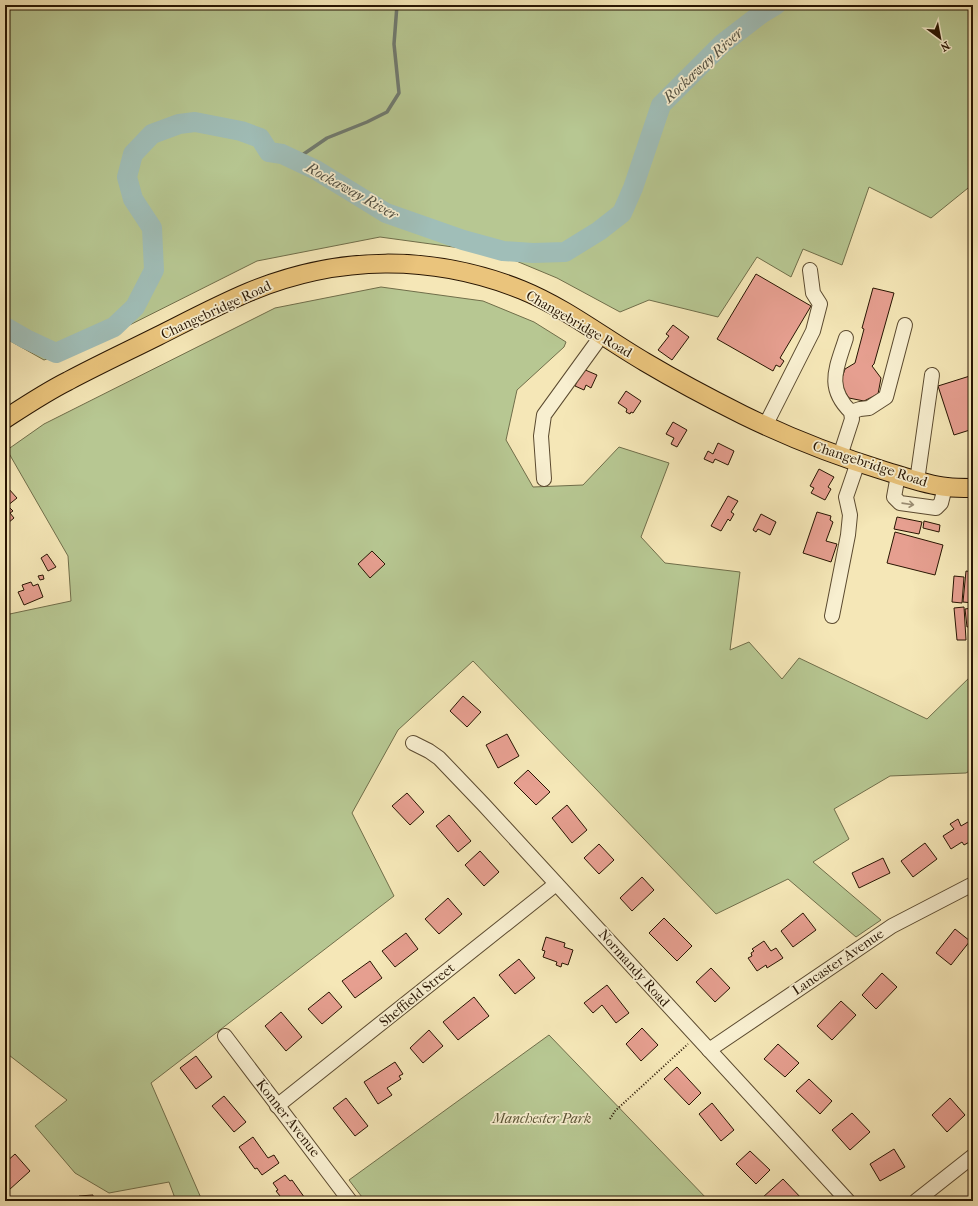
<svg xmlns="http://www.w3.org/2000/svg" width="978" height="1206" font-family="'IM FELL French Canon',serif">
	<rect width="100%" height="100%" fill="#f5e7b7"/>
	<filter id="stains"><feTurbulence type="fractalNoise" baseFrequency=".005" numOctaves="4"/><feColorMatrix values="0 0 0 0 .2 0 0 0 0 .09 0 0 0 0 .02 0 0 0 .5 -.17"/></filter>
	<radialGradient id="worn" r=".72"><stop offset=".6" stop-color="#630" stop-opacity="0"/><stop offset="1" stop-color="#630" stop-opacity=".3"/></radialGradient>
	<!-- green -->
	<g fill="#b7c792" stroke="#706e4a">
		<path d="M5,5H973V184L931,218L869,187L842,265L803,249L791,277L757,257L718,317L649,300L620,312L557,278L497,253L380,237L257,261L56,362L61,354L44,360L5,338Z"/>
		<path d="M381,287L483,301L534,322L566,342L564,347L517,390L506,440L533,487L583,485L619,447L669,463L641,537L665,563L740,572L730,650L749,642L782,679L799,658L927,719L973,674V769L966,773L890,776L834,809L849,839L813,862L881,920L856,937L788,879L716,914L473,661L398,730L352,813L394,896L151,1083L201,1198L205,1201H176L169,1182L109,1193L75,1173L35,1126L67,1100L5,1052V615L71,601L68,556L7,450L44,424L275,308Z"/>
		<path d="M549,1035L709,1201H365L349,1180Z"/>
	</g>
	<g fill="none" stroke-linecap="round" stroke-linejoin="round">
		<!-- stream -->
		<path stroke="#707a6f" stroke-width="3.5" d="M295,160L327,138L367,122L387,112L399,93L394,44L397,5"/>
		<!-- river -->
		<path stroke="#a0beb8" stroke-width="20" d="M5,327L26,339L56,353L114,327L135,307L154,270L152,228L133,199L127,177L133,154L152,134L179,124L195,122L241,131L260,138L269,152L282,154L316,170L386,213L463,240L503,251L533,253L565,252L599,231L622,213L633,188L661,105L722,44L761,14L776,5"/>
	</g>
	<!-- building -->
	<g fill="#e69f90" stroke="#281502">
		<path d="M756,274L811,306L780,358L784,361L780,367L776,365L773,371L717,339Z"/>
		<path d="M873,288L894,293L874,364L872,366L881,378L878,394L864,401L849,398L840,384L845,369L855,363L864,329L862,328Z"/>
		<path d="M673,325L689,337L672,360L658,350L669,336L666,334Z"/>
		<path d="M583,369L597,375L591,388L586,385L584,390L575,386Z"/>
		<path d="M973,375V429L954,435L938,386Z"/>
		<path d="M626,391L641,401L633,413L631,412L630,414L626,412L627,409L618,403Z"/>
		<path d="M673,422L687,430L677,447L671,444L674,438L666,434Z"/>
		<path d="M718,443L734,451L728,465L715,459L713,463L704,459L708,451L713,454Z"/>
		<path d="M819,469L834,477L828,487L831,489L825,500L811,493L814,488L810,486Z"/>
		<path d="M8,488L17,498L7,506L5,504V490Z"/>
		<path d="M728,496L738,501L731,512L734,514L730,521L728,519L721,531L711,526Z"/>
		<path d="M10,508L13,511L10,513L14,518L8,523L5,519V512Z"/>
		<path d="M817,512L831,516L830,520L833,522L826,541L837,544L831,562L803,553Z"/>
		<path d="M761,514L776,522L770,535L758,529L756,532L753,530Z"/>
		<path d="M897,517L922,522L919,534L894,529Z"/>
		<path d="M924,521L940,525L939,532L923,528Z"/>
		<path d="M895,532L943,545L935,575L887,563Z"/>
		<path d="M372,551L385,564L370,578L358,564Z"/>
		<path d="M47,554L56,567L48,571L41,558Z"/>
		<path d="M966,571L973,572V603L963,602Z"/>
		<path d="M43,575L44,579L40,580L38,576Z"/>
		<path d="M954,576L964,577L962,603L952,602Z"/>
		<path d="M31,582L33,586L38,584L43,597L24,605L18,592L24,590L22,585Z"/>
		<path d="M964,607L966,640H957L954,608Z"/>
		<path d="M972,608L973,626L967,627L965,609Z"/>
		<path d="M973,628V650L969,629Z"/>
		<path d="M463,696L481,712L467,727L450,711Z"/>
		<path d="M507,734L519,756L498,768L486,745Z"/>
		<path d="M528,770L550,792L536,805L514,783Z"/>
		<path d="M407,793L424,812L410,825L392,806Z"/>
		<path d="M567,805L587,830L572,843L552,818Z"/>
		<path d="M449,815L471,841L458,852L436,826Z"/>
		<path d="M958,819L961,826L973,819V840L964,845L962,842L951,849L943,836L954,829L950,824Z"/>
		<path d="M925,843L937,859L913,877L901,861Z"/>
		<path d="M599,844L614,860L599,874L584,858Z"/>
		<path d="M480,851L499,872L484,886L465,865Z"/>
		<path d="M883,858L890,873L859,888L852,873Z"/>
		<path d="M642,877L654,890L632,911L620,898Z"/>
		<path d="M448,898L462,914L439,934L425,919Z"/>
		<path d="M803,913L816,930L793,947L781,931Z"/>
		<path d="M664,918L692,946L677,961L649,933Z"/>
		<path d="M955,929L970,941L951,965L936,953Z"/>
		<path d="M406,933L418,949L395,967L382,951Z"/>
		<path d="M546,937L565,943L564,947L573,950L568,965L562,963L561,967L556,965L557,962L543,957L545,951L542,950Z"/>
		<path d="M764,941L771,951L776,948L783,958L767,968L766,965L757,971L748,958L752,956L751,953L754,951L752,949Z"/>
		<path d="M519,959L535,978L515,994L499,975Z"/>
		<path d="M370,961L382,978L355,998L342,981Z"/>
		<path d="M711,968L730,988L715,1002L696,982Z"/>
		<path d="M882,973L897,987L876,1009L862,995Z"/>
		<path d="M607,985L629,1013L616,1023L602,1005L593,1013L584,1003Z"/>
		<path d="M329,992L342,1007L322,1024L308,1009Z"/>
		<path d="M474,997L489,1016L458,1040L443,1022Z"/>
		<path d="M841,1001L856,1015L832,1040L817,1026Z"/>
		<path d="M281,1012L302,1037L286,1051L265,1026Z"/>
		<path d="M642,1028L658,1045L641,1061L626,1044Z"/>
		<path d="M429,1030L443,1046L423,1063L410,1048Z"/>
		<path d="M778,1044L799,1063L785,1077L764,1059Z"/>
		<path d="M196,1056L212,1077L196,1089L180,1068Z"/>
		<path d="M395,1062L403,1074L399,1076L401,1079L387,1088L392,1095L378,1104L364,1082Z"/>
		<path d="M677,1067L701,1093L689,1105L664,1079Z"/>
		<path d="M809,1079L832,1101L820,1114L796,1091Z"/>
		<path d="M224,1096L246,1122L234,1132L212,1106Z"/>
		<path d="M346,1098L368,1126L355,1136L333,1108Z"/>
		<path d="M950,1098L965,1115L947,1132L932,1115Z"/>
		<path d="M712,1103L734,1130L721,1141L699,1114Z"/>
		<path d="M852,1113L870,1132L850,1150L832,1130Z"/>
		<path d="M253,1137L268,1158L274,1155L279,1163L262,1175L257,1168L255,1169L239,1147Z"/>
		<path d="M894,1149L905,1167L880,1181L870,1164Z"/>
		<path d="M750,1151L770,1170L756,1184L736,1164Z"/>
		<path d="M15,1154L30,1171L9,1190L5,1185V1163Z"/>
		<path d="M285,1175L290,1181L292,1180L307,1201H284L276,1191L278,1190L273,1183Z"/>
		<path d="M783,1179L804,1201H765L762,1198Z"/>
		<path d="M93,1195V1201H79V1196Z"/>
	</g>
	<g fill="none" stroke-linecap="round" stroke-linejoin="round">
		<defs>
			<g id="minor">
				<path d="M851,412L860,409L869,408L886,397L905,325"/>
				<path d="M765,426L813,331L820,304L813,293L810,270"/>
				<path d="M840,456L852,419L851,412C825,387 837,367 846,338"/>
				<path d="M898,475L894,497L900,503L936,508L941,503L945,487"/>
				<path d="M544,479L541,436L544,415L602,335"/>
				<path d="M917,481L932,375"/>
				<path d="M832,616L848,535L850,515L846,497L858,462"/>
				<path d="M413,743L429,751L439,758L484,805L848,1201"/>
				<path d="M225,1036L350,1201"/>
				<path d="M709,1050L892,926L973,884"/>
				<path d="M277,1106L556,884"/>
				<path d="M916,1201L973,1156"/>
			</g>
			<path id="major" d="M5,419C25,406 46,392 68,381C98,365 128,351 158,336C188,321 218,305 249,292C338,255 432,254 522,290C566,308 604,338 645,362C677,381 709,398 743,415C788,437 836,456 885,471C905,477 926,485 947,487C955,488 964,488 973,488"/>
		</defs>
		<!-- minor casing -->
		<use href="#minor" stroke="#5b4a2f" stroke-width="16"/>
		<!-- major casing -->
		<use href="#major" stroke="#281502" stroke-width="20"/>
		<!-- path -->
		<path stroke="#281502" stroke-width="2" stroke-dasharray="1 2" stroke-linecap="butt" d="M610,1119L615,1111L688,1044"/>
		<!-- minor -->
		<use href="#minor" stroke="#f8efd0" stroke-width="14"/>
		<!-- major -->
		<use href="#major" stroke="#eac47c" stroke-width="18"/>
	</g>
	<!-- one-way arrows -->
	<defs><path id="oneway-shaft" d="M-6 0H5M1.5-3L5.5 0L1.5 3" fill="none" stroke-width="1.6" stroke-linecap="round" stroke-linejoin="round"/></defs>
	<use stroke="#9a8d73" href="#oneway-shaft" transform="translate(908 504) rotate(8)"/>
	<g text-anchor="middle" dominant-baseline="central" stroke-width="3.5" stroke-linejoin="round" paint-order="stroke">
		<!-- street labels -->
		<g font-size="14" fill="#281502" stroke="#f8efd0">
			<text transform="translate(216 310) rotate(-25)">Changebridge Road</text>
			<text transform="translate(579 324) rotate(30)">Changebridge Road</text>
			<text transform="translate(870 464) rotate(18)">Changebridge Road</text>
			<text transform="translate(838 962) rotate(-34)">Lancaster Avenue</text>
			<text transform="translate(634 968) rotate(48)">Normandy Road</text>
			<text transform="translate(417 995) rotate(-39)">Sheffield Street</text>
			<text transform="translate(288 1118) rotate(52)">Konner Avenue</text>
		</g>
		<!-- park labels -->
		<g font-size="14" font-style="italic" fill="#5a5334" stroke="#f8efd0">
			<text x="542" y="1118">Manchester Park</text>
		</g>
		<!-- water labels -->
		<g font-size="15" font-style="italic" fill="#525042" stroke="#f8efd0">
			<text transform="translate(703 65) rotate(-43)">Rockaway River</text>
			<text transform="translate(352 191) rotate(29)">Rockaway River</text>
		</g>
	</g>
	<!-- margin -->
	<rect width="978" height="1206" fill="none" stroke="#f5e7b7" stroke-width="20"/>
	<rect x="6" y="6" width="966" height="1194" fill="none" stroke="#281502" stroke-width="2"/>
	<rect x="10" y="10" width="958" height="1186" fill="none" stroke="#281502"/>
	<!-- north arrow -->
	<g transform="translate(940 38) rotate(148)" stroke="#f8efd0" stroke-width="3" paint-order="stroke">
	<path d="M0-3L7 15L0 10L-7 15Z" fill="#281502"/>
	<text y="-6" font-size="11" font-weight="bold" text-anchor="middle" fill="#281502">N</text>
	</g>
	<rect width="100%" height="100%" filter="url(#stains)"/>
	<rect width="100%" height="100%" fill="url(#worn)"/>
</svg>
